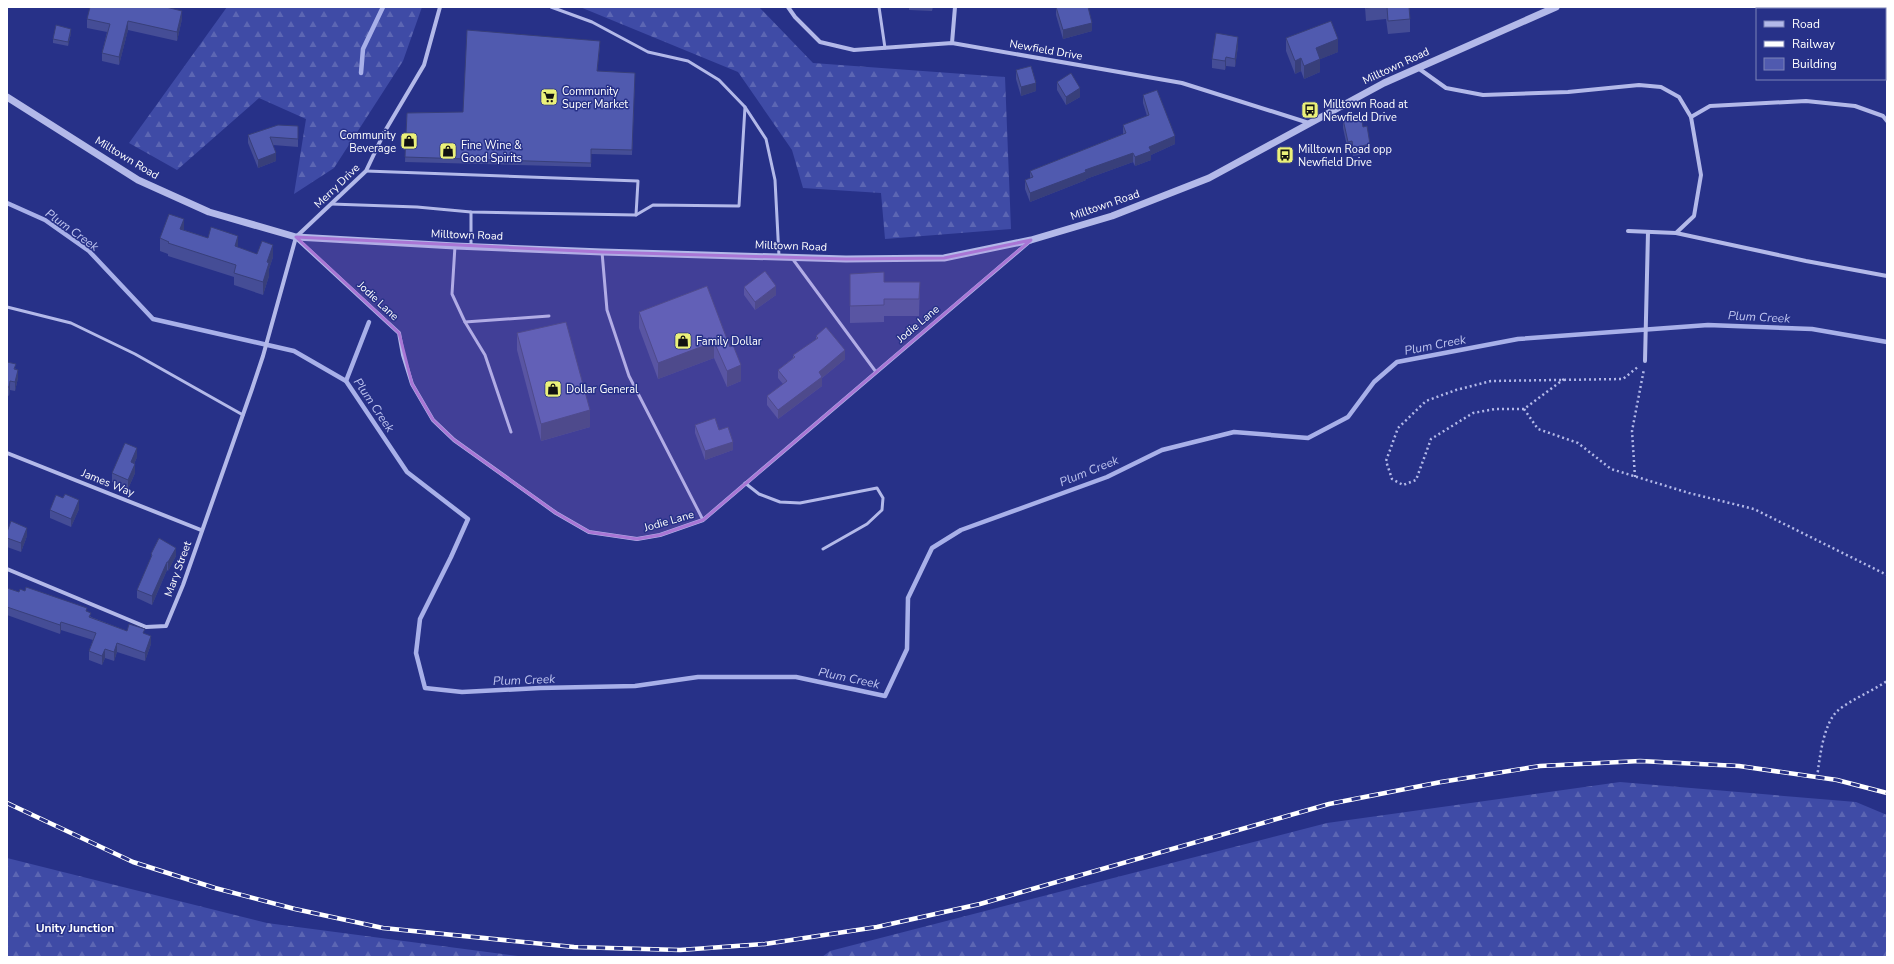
<svg xmlns="http://www.w3.org/2000/svg" width="1894" height="964" font-family="'Nunito Sans',sans-serif">
	<defs>
		<pattern id="forest-firs" width="22" height="20" patternUnits="userSpaceOnUse"><rect width="22" height="20" fill="#3f4ba6"/><path d="M5 1l3.5 6h-7zM16 11l3.5 6h-7z" fill="#5c66b3"/></pattern>
	</defs>
	<rect width="100%" height="100%" fill="#273188"/>
	<!-- forest -->
	<g fill="url(#forest-firs)">
		<path d="M227,7H422L403,61L334,168L294,194L306,119L259,98L177,170L129,143Z"/>
		<path d="M580,7H759L813,63L1005,77L1011,229L885,239L881,193L803,188L792,150L738,72Z"/>
		<path d="M1620,782L1856,802L1887,815V957H822L830,951L1327,823Z"/>
		<path d="M7,858L267,923L526,957H7Z"/>
	</g>
	<g fill="none" stroke-linecap="round" stroke-linejoin="round">
		<!-- stream -->
		<g stroke="#a8b0e9" stroke-width="4.5">
			<path d="M361,73L363,49L383,7"/>
			<path d="M7,203L45,220L89,251L153,319L294,351L346,381L407,472L468,519L451,557L420,619L416,653L425,688L462,692L540,688L635,686L698,677H796L885,696L907,649L908,598L932,548L961,530L1107,477L1162,450L1234,432L1308,438L1348,417L1374,382L1397,362L1518,339L1708,325L1812,329L1887,342"/>
			<path d="M346,381L369,322"/>
		</g>
		<!-- path -->
		<g stroke="#b3b9e9" stroke-width="2.5" stroke-dasharray="2 3" stroke-linecap="butt">
			<path d="M1564,379L1524,409H1495L1473,413L1431,439L1416,480L1403,485L1392,479L1386,461L1398,428L1426,401L1456,390L1491,381L1623,379L1639,366"/>
			<path d="M1524,409L1538,429L1578,443L1611,469L1689,493L1754,509L1887,575"/>
			<path d="M1635,477L1632,431L1644,369"/>
			<path d="M1817,777C1820,758 1823,720 1841,708C1855,698 1872,691 1887,681"/>
		</g>
		<!-- service -->
		<g stroke="#b3b9e9" stroke-width="3">
			<path d="M551,7L592,22L648,52L688,61L719,80L745,107L766,139L775,180L779,256"/>
			<path d="M879,7L885,48"/>
			<path d="M366,171L638,181L636,215"/>
			<path d="M331,204L417,207L471,212L636,215L653,205L739,206L745,107"/>
			<path d="M455,246L452,294L465,322L485,355L511,432"/>
			<path d="M471,247V212"/>
			<path d="M602,252L607,310L629,376L703,520"/>
			<path d="M792,258L876,372"/>
			<path d="M7,307L71,323L135,354L243,415"/>
			<path d="M465,322L549,316"/>
			<path d="M745,483L759,494L780,502L800,503L877,488L883,498L882,510L867,524L823,549"/>
		</g>
		<!-- minor -->
		<g stroke="#b3b9e9" stroke-width="4">
			<path d="M788,7L795,17L820,42L854,50L952,43L1182,83L1309,123"/>
			<path d="M952,43L955,7"/>
			<path d="M1418,68L1446,88L1483,95L1568,92L1639,85L1661,87L1679,97L1691,117L1701,175L1694,216L1676,233"/>
			<path d="M1691,117L1710,106L1806,101L1855,106L1883,116L1887,121"/>
			<path d="M1628,231L1676,233L1806,261L1887,276"/>
			<path d="M296,238L399,333L403,355L412,384L433,420L454,440L556,513L589,532L637,539L660,535L703,520L1029,242"/>
			<path d="M1645,361L1648,232"/>
			<path d="M7,453L201,530"/>
			<path d="M7,569L146,627L166,626L183,585L252,389L263,356L296,237L366,171L385,131L424,65L440,7"/>
		</g>
		<!-- tertiary -->
		<g stroke="#b3b9e9" stroke-width="7">
			<path d="M1800,7L1810,9"/>
			<path d="M1885,25L1887,26"/>
			<path d="M7,97L138,180L209,212L296,237L455,246L602,252L846,259L944,258L1031,240L1112,216L1209,178L1384,83L1556,7"/>
		</g>
		<defs>
			<path id="rail" d="M7,803L133,862L215,888L295,909L383,928L574,947L680,950L765,944L877,927L980,904L1329,804L1441,782L1540,766L1640,761L1739,766L1837,780L1887,793"/>
		</defs>
		<!-- rail casing -->
		<use href="#rail" stroke="#fff" stroke-width="4.5"/>
		<!-- rail -->
		<use href="#rail" stroke="#273188" stroke-width="3" stroke-dasharray="9" stroke-linecap="butt"/>
	</g>
	<!-- wall -->
	<g fill="#454d96">
		<path d="M167,7L182,19L177,41L128,30L119,65L102,61V53L107,32L87,28V19Z"/>
		<path d="M909,7H933L932,11L909,10Z"/>
		<path d="M1056,7L1092,31L1063,39L1056,15Z"/>
		<path d="M1365,7H1409L1410,19V32L1388,34L1386,19L1366,21Z"/>
		<path d="M71,33L68,46L53,43V39Z"/>
		<path d="M1286,38L1338,52L1320,59V72L1304,79L1301,71L1295,74L1286,51Z"/>
		<path d="M600,45L597,71L635,73L632,155L591,154V167L405,162L407,113L463,112Z"/>
		<path d="M1238,46L1235,67L1226,66L1225,70L1212,68V59Z"/>
		<path d="M1016,70L1036,91L1021,96L1016,79Z"/>
		<path d="M1057,82L1080,97L1066,105L1057,90Z"/>
		<path d="M1143,95L1175,144L1151,155V160L1135,166L1133,162L1086,179V180L1030,202L1025,189V180L1030,178V171L1123,134V125L1147,116L1143,103Z"/>
		<path d="M1343,119L1363,127L1370,144V153L1353,156L1352,150L1348,151L1343,128Z"/>
		<path d="M298,134V147L273,145L276,161L258,168L248,143V135Z"/>
		<path d="M184,230L257,254L273,257L269,269V276L263,295L234,285V277L168,256V254L160,251V238Z"/>
		<path d="M850,274L884,282H920L919,316H884V322L850,323Z"/>
		<path d="M707,286L741,381L727,387L714,358L658,379L639,328V312Z"/>
		<path d="M744,287L776,295L755,310L744,295Z"/>
		<path d="M517,333L590,427L541,441L517,350Z"/>
		<path d="M816,336L845,359L822,378V386L778,419L767,405V396L783,384L778,378V370L793,358V355L816,340Z"/>
		<path d="M7,362L16,369L18,378L15,391L10,390L9,396L7,395Z"/>
		<path d="M695,425L719,430L733,450L705,460L695,433Z"/>
		<path d="M137,457L134,464L135,473L128,489L112,482V473Z"/>
		<path d="M79,509L71,527L50,518V510Z"/>
		<path d="M7,532L27,536L21,552L7,547Z"/>
		<path d="M151,554L176,556L168,571L167,570L152,605L137,598V590L151,558Z"/>
		<path d="M7,588L19,592L87,612L91,617L127,631L145,634L151,644L145,661L117,652L114,661L105,658L102,665L89,660V651L93,640L61,630L60,634L7,615Z"/>
	</g>
	<!-- shaded-wall -->
	<g fill="#383f7a">
		<path d="M182,11V19L177,41V32Z"/>
		<path d="M128,21V30L119,65V57Z"/>
		<path d="M1092,23V31L1063,39V30Z"/>
		<path d="M71,29V33L68,46V42Z"/>
		<path d="M1238,37V46L1235,67V59Z"/>
		<path d="M1338,39V52L1316,61V48Z"/>
		<path d="M600,41V45L597,76V71Z"/>
		<path d="M1226,57V66L1225,70V61Z"/>
		<path d="M1301,58V71L1295,74V61Z"/>
		<path d="M1320,59V72L1304,79V66Z"/>
		<path d="M1036,83V91L1021,96V87Z"/>
		<path d="M1080,88V97L1066,105V97Z"/>
		<path d="M1175,136V144L1151,155V160L1135,166V157L1149,147Z"/>
		<path d="M276,153V161L258,168V160Z"/>
		<path d="M1133,153V162L1086,179V180L1030,202V193L1085,170Z"/>
		<path d="M184,219V232L180,229Z"/>
		<path d="M238,236V249L235,246Z"/>
		<path d="M273,245V257L269,269V276L263,295V282L267,262Z"/>
		<path d="M776,286V295L755,310V302Z"/>
		<path d="M714,342V358L658,379V363Z"/>
		<path d="M845,350V359L822,378V386L778,419V410L819,372Z"/>
		<path d="M741,365V381L727,387V371Z"/>
		<path d="M18,370V378L15,391V382Z"/>
		<path d="M10,381V390L9,396V387Z"/>
		<path d="M590,410V427L541,441V424Z"/>
		<path d="M733,442V450L705,460V451Z"/>
		<path d="M137,448V457L131,471V462Z"/>
		<path d="M135,464V473L128,489V480Z"/>
		<path d="M79,500V509L71,527V519Z"/>
		<path d="M27,528V536L21,552V543Z"/>
		<path d="M176,548V556L168,571V562Z"/>
		<path d="M167,562V570L152,605V596Z"/>
		<path d="M61,622V630L60,634V625Z"/>
		<path d="M151,636V644L145,661V653Z"/>
		<path d="M117,643V652L114,661V652Z"/>
		<path d="M105,649V658L102,665V656Z"/>
	</g>
	<!-- building -->
	<g fill="#505aaf" stroke="#383f7a">
		<path d="M90,7H166L182,11L177,32L128,21L119,57L102,53L110,24L87,19Z"/>
		<path d="M1056,7H1088L1092,23L1063,30Z"/>
		<path d="M1366,7H1376L1366,8Z"/>
		<path d="M1387,7H1409L1410,19L1388,21Z"/>
		<path d="M1331,21L1338,39L1316,48L1320,59L1304,66L1301,58L1295,61L1286,38Z"/>
		<path d="M56,25L71,29L68,42L53,39Z"/>
		<path d="M467,30L600,41L597,71L635,73L632,150L591,149V163L405,157L407,113L463,112Z"/>
		<path d="M1216,33L1238,37L1235,59L1226,57L1225,61L1212,59Z"/>
		<path d="M1031,66L1036,83L1021,87L1016,70Z"/>
		<path d="M1071,73L1080,88L1066,97L1057,82Z"/>
		<path d="M1157,90L1175,136L1149,147L1151,151L1135,157L1133,153L1085,170L1086,172L1030,193L1025,180L1033,177L1030,171L1126,133L1123,125L1149,115L1143,95Z"/>
		<path d="M1361,115L1363,127L1367,126L1370,144L1353,148L1352,141L1348,142L1343,119Z"/>
		<path d="M278,125L298,126V139L270,137L276,153L258,160L248,135Z"/>
		<path d="M169,214L184,219L180,229L208,238L211,227L238,236L235,246L257,254L262,241L273,245L267,262L269,263L263,282L234,273L236,265L168,243L169,242L160,238Z"/>
		<path d="M765,271L776,286L755,302L744,287Z"/>
		<path d="M884,272V282H920L919,299H884V305L850,306V274Z"/>
		<path d="M707,286L730,347L733,345L741,365L727,371L714,342L658,363L639,312Z"/>
		<path d="M566,322L590,410L541,424L517,333Z"/>
		<path d="M826,327L845,350L819,372L822,377L778,410L767,396L787,381L778,370L795,357L793,355L818,338L816,336Z"/>
		<path d="M7,362L16,364L14,369L18,370L15,382L10,381L9,387H7Z"/>
		<path d="M715,418L719,430L728,427L733,442L705,451L695,425Z"/>
		<path d="M125,443L137,448L131,462L135,464L128,480L112,473Z"/>
		<path d="M65,494L79,500L71,519L50,510L56,495L63,498Z"/>
		<path d="M11,521L27,528L21,543L7,538V532Z"/>
		<path d="M159,538L176,548L168,562H167L152,596L137,590L152,555L151,554Z"/>
		<path d="M26,587L87,608L86,611L91,613L89,617L127,631L129,624L145,629L143,633L151,636L145,653L117,643L114,652L105,649L102,656L89,651L96,633L61,622L60,625L7,607V588L19,592L20,589L25,591Z"/>
	</g>
	<!-- marked area -->
	<path fill="#a976d5" fill-opacity="0.2" stroke="#a976d5" stroke-width="3" stroke-linejoin="round" d="M296,237L602,252L846,259L944,258L1031,240L703,520L660,535L637,539L589,532L556,513L454,440L433,420L412,384L399,333Z"/>
	<!-- icons -->
	<defs>
		<symbol id="supermarket-square" viewBox="-11 -11 22 22"><rect x="-9" y="-9" width="18" height="18" rx="4" fill="#ebf179" stroke="#273188"/><path d="M-6-5.5h2.5l.6 2H6L4.5 2H-2.5L-4.4-4H-6ZM-1.5 3.2a1.3 1.3 0 1 0 .1 0ZM3 3.2a1.3 1.3 0 1 0 .1 0Z" fill="#111"/></symbol>
		<symbol id="bus-square" viewBox="-11 -11 22 22"><rect x="-9" y="-9" width="18" height="18" rx="4" fill="#ebf179" stroke="#273188"/><path d="M-5-6H5V4H4V6H2V4H-2V6H-4V4H-5ZM-3.5-4V0h7V-4ZM-3.5 1.2v1.5H-2V1.2ZM2 1.2v1.5H3.5V1.2Z" fill="#111"/></symbol>
		<symbol id="shop-square" viewBox="-11 -11 22 22"><rect x="-9" y="-9" width="18" height="18" rx="4" fill="#ebf179" stroke="#273188"/><path d="M-5-2.5h2.3a2.7 3.5 0 0 1 5.4 0H5L5.5 6h-11ZM-1.5-2.5h3a1.5 2.3 0 0 0-3 0Z" fill="#111"/></symbol>
	</defs>
	<g fill-rule="evenodd">
		<use href="#supermarket-square" x="539" y="87" width="20" height="20"/>
		<use href="#bus-square" x="1300" y="100" width="20" height="20"/>
		<use href="#shop-square" x="399" y="131" width="20" height="20"/>
		<use href="#shop-square" x="438" y="141" width="20" height="20"/>
		<use href="#bus-square" x="1275" y="145" width="20" height="20"/>
		<use href="#shop-square" x="673" y="331" width="20" height="20"/>
		<use href="#shop-square" x="543" y="379" width="20" height="20"/>
	</g>
	<g text-anchor="middle" dominant-baseline="central" stroke-width="3" stroke-linejoin="round" paint-order="stroke">
		<!-- street labels -->
		<g font-size="11" fill="#fff" stroke="#273188">
			<text transform="translate(1046 50) rotate(10)">Newfield Drive</text>
			<text transform="translate(1396 66) rotate(-25)">Milltown Road</text>
			<text transform="translate(127 158) rotate(31)">Milltown Road</text>
			<text transform="translate(337 186) rotate(-44)">Merry Drive</text>
			<text transform="translate(1105 205) rotate(-19)">Milltown Road</text>
			<text transform="translate(467 235) rotate(2)">Milltown Road</text>
			<text transform="translate(791 246) rotate(2)">Milltown Road</text>
			<text transform="translate(378 301) rotate(43)">Jodie Lane</text>
			<text transform="translate(918 324) rotate(-40)">Jodie Lane</text>
			<text transform="translate(108 483) rotate(22)">James Way</text>
			<text transform="translate(669 521) rotate(-16)">Jodie Lane</text>
			<text transform="translate(178 569) rotate(-70)">Mary Street</text>
		</g>
		<!-- poi labels -->
		<g font-size="11" fill="#fff" stroke="#273188" text-anchor="start">
			<text x="562" y="91">Community<tspan x="562" dy="13">Super Market</tspan></text>
			<text x="1323" y="104">Milltown Road at<tspan x="1323" dy="13">Newfield Drive</tspan></text>
			<text x="396" y="135" text-anchor="end">Community<tspan x="396" dy="13">Beverage</tspan></text>
			<text x="461" y="145">Fine Wine &amp;<tspan x="461" dy="13">Good Spirits</tspan></text>
			<text x="1298" y="149">Milltown Road opp<tspan x="1298" dy="13">Newfield Drive</tspan></text>
			<text x="696" y="341">Family Dollar</text>
			<text x="566" y="389">Dollar General</text>
		</g>
		<!-- water labels -->
		<g font-size="12" font-style="italic" fill="#bfc5f0" stroke="#273188">
			<text transform="translate(72 230) rotate(36)">Plum Creek</text>
			<text transform="translate(1759 317) rotate(3)">Plum Creek</text>
			<text transform="translate(1435 345) rotate(-11)">Plum Creek</text>
			<text transform="translate(374 405) rotate(56)">Plum Creek</text>
			<text transform="translate(1089 471) rotate(-22)">Plum Creek</text>
			<text transform="translate(849 678) rotate(12)">Plum Creek</text>
			<text transform="translate(524 680) rotate(-2)">Plum Creek</text>
		</g>
		<!-- neighbourhood labels -->
		<g font-size="12" font-weight="bold" fill="#fff" stroke="#273188">
			<text x="75" y="928">Unity Junction</text>
		</g>
	</g>
	<!-- border -->
	<rect width="1894" height="964" fill="none" stroke="#ffffff" stroke-width="16"/>
	<!-- legend -->
	<rect x="1756" y="8" width="130" height="72" fill="#273188" stroke="#7d83b8"/>
	<rect x="1764" y="21" width="20" height="6" fill="#b3b9e9" stroke="#7d83b8"/>
	<text x="1792" y="28" font-size="12" fill="#ffffff">Road</text>
	<rect x="1764" y="41" width="20" height="6" fill="#ffffff" stroke="#7d83b8"/>
	<text x="1792" y="48" font-size="12" fill="#ffffff">Railway</text>
	<rect x="1764" y="58" width="20" height="12" fill="#505aaf" stroke="#7d83b8"/>
	<text x="1792" y="68" font-size="12" fill="#ffffff">Building</text>
</svg>
